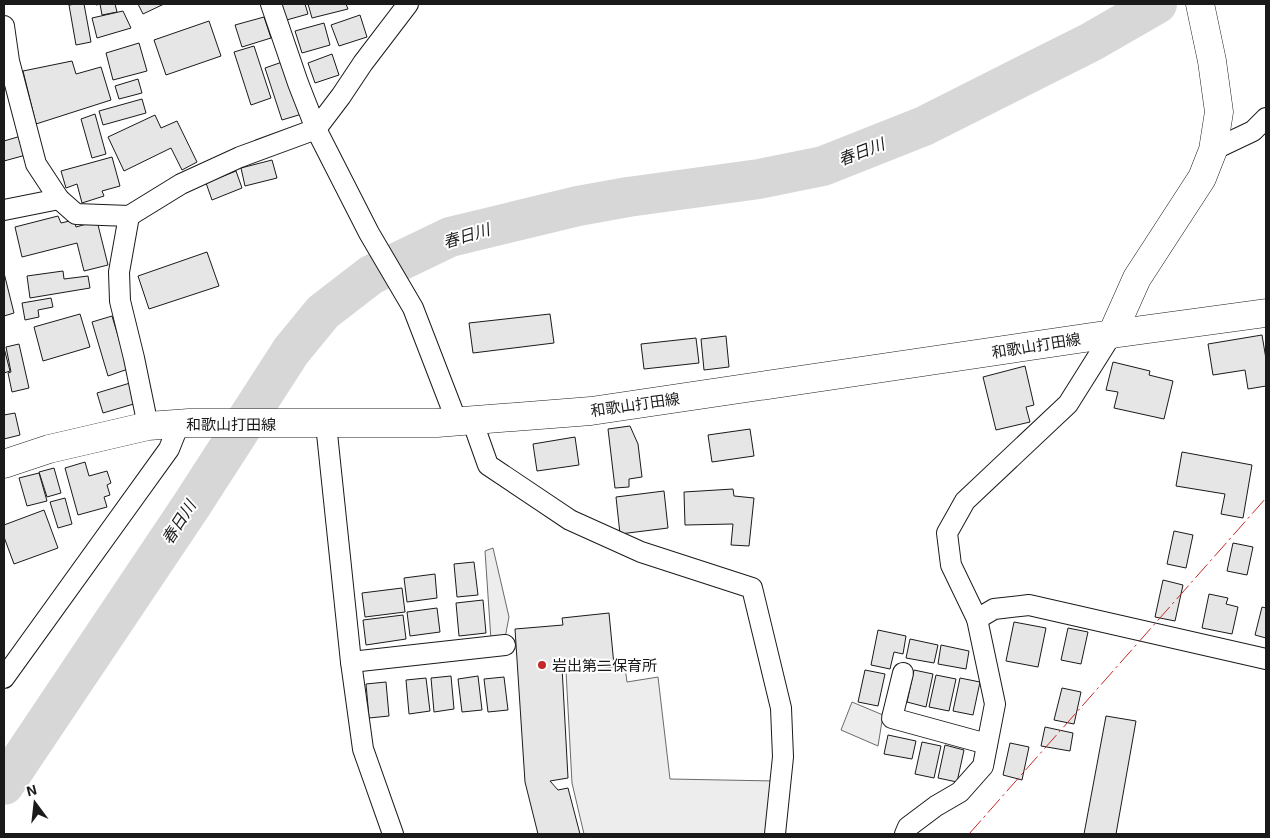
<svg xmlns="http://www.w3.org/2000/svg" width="1270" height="838" font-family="'Exo 2','Noto Sans JP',sans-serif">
	<rect width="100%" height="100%" fill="#fff"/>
	<!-- green -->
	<g fill="#ededed" stroke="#6a6a6a">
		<path d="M493,548L509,617L505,638L491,640L485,551Z"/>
		<path d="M625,667L627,682L658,677L670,779L774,781L768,834H584L572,783L566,671Z"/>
		<path d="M852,702L883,715L878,746L841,730Z"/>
	</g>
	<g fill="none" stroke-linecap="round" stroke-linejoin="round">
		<!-- river -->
		<path stroke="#d7d7d7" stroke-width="40" d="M4,785L193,503L291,351L323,312L371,275L450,237L578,206L628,197L759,179L823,166L924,126L1091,42L1157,4"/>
	</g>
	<!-- building -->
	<g fill="#e6e6e6" stroke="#1a1a1a">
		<path d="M76,4H84L91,42L76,45L69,5Z"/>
		<path d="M96,4H115L117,12L102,15L100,4L96,5Z"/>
		<path d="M138,4H164L143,14Z"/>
		<path d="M278,4H305L308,14L283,21Z"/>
		<path d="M308,4H346L348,9L312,18Z"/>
		<path d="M123,11L131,28L97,38L92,18Z"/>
		<path d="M360,15L367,37L339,46L331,25Z"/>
		<path d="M264,17L271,38L242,47L235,25Z"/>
		<path d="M209,21L221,56L166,75L154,40Z"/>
		<path d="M324,23L330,45L302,53L295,31Z"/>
		<path d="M139,43L147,71L113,80L106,53Z"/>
		<path d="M254,46L271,98L251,105L234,52Z"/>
		<path d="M332,54L339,75L315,83L308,63Z"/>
		<path d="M72,61L76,74L101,67L111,100L36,124L23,71Z"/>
		<path d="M285,61L302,114L282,120L265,68Z"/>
		<path d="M138,79L142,93L119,99L115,86Z"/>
		<path d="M142,99L146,113L103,125L99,111Z"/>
		<path d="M95,114L106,154L92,158L81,119Z"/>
		<path d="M155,115L161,128L177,121L197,162L182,170L171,148L124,171L108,137Z"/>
		<path d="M21,136L26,155L4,161V141Z"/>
		<path d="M112,157L120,186L102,191L104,196L82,203L77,184L66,188L61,171Z"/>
		<path d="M272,160L277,178L245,186L241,168Z"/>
		<path d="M236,171L242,188L212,200L206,183Z"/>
		<path d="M58,216L61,223L74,220L76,227L97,221L108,265L84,271L77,243L22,257L15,227Z"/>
		<path d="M207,252L219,286L149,309L138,276Z"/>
		<path d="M63,271L64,279L88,276L90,288L30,298L27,276Z"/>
		<path d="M4,273L14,313L4,316Z"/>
		<path d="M51,298L53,307L38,310L39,317L25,320L22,303Z"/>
		<path d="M80,314L90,347L43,361L34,327Z"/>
		<path d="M550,314L554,343L473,353L469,323Z"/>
		<path d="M112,316L128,369L108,376L92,322Z"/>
		<path d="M1262,335L1266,359V386L1248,389L1245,370L1213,375L1208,344Z"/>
		<path d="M726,336L729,367L704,370L701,339Z"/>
		<path d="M696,338L699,363L644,369L641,344Z"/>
		<path d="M19,344L29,388L12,392L8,373L11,372L6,347Z"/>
		<path d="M4,348L10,371L4,373Z"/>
		<path d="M1113,362L1150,371L1149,375L1173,381L1164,419L1114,408L1118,392L1106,390Z"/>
		<path d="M1025,366L1034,405L1026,407L1030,422L996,430L983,377Z"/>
		<path d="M130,383L137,403L103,413L97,393Z"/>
		<path d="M15,413L20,435L4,439V415Z"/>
		<path d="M630,426L638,444L642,477L629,479V487L615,488L608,429Z"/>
		<path d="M750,429L754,456L712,462L708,435Z"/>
		<path d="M575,437L579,465L537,471L533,444Z"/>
		<path d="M1182,452L1252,465L1243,518L1221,514L1225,494L1176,486Z"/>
		<path d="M85,462L89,476L107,471L111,483L107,485L110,495L104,497L107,507L78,515L65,468Z"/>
		<path d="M54,468L61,493L47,497L39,472Z"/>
		<path d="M39,473L47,501L27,506L19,478Z"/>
		<path d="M733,489L734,496L754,498L749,546L731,545L733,524L685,525L684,492Z"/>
		<path d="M664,491L668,528L620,534L616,497Z"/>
		<path d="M65,498L72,524L58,528L50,502Z"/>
		<path d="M44,510L58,548L14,564L4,537V525Z"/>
		<path d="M1174,531L1193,535L1186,568L1167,564Z"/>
		<path d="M1233,543L1253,547L1247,575L1227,571Z"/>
		<path d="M474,562L478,595L457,597L454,564Z"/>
		<path d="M435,574L437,598L407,602L404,578Z"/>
		<path d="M1163,580L1183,585L1175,621L1155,617Z"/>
		<path d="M402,588L405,612L365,617L362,593Z"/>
		<path d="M1209,594L1228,598L1226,604L1238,607L1232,634L1202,628Z"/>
		<path d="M483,600L486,633L459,636L456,603Z"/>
		<path d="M1262,607L1266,608V638L1255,635Z"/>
		<path d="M437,608L440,632L410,636L407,612Z"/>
		<path d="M609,613L614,665L562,667L568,778L550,781L558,790L568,788L580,834H538L525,782L515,629L563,625L562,618Z"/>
		<path d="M403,615L406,639L366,645L363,620Z"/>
		<path d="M1014,622L1046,628L1038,667L1006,661Z"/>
		<path d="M1068,628L1088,632L1081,664L1061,660Z"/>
		<path d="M878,630L906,636L903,654L894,652L890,669L871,665Z"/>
		<path d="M910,639L938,645L934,663L906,658Z"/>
		<path d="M941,645L969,651L966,669L938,664Z"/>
		<path d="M865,670L885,674L878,706L858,702Z"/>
		<path d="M914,670L933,674L926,707L907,702Z"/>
		<path d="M936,675L956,679L949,711L929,707Z"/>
		<path d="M451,676L454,709L434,712L431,678Z"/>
		<path d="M478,676L482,710L462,712L458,679Z"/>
		<path d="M504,677L508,710L488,712L484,679Z"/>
		<path d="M426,678L430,711L409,714L406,680Z"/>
		<path d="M960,678L980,682L973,715L953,711Z"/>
		<path d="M386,682L389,716L369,718L366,684Z"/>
		<path d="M1062,688L1081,692L1074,724L1054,720Z"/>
		<path d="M1106,716L1136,721L1116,834H1084Z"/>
		<path d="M1045,727L1073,733L1070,751L1041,746Z"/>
		<path d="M888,735L916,741L912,759L884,754Z"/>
		<path d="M922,742L941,746L934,778L915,774Z"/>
		<path d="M1010,743L1029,747L1022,780L1003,775Z"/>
		<path d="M945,745L964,750L957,782L938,778Z"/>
	</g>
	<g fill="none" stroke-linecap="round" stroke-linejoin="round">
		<defs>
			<g id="street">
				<path d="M271,4L298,83L316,129L369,233L413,308L457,422"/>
				<path d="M4,26L9,61L36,164L59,199L76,214L129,216L181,184L240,157L316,129L341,96L363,63L408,4"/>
				<path d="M1213,150L1253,131L1266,118"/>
				<path d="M4,210L59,199"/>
				<path d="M129,216L119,272L120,301L134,358L148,426"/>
				<path d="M472,420L488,465L570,520L641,552L752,588L781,708L783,757L775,834"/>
				<path d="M326,424L351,662L363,749L393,834"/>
				<path d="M977,619L994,609L1029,605L1266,659"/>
				<path d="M351,662L505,645"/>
				<path d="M903,673L892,718L987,744"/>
				<path d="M4,678L169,449L179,424"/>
				<path d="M905,834L908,827L936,806L960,792L983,766L995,704L977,619L951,565L947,533L965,501L1068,404L1112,334"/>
			</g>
			<path id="secondary" d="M1112,334L1137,278L1202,178L1213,150L1219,112L1212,61L1200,4"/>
			<path id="primary" d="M4,464L49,449L148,426L189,423H437L591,411L1112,334L1266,313"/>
		</defs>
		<!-- street casing -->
		<use href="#street" stroke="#1a1a1a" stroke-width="22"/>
		<!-- secondary casing -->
		<use href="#secondary" stroke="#1a1a1a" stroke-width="29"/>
		<!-- primary casing -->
		<use href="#primary" stroke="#1a1a1a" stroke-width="29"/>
		<!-- street -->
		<use href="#street" stroke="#fff" stroke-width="20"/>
		<!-- secondary -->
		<use href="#secondary" stroke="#fff" stroke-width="28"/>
		<!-- primary -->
		<use href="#primary" stroke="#fff" stroke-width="28"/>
		<!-- power -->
		<path stroke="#c62828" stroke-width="1" stroke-dasharray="18 4 2.5 4" stroke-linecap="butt" d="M969,834L1266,498"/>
	</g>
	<!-- markers -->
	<circle fill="#c62828" stroke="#fff" stroke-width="2" cx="542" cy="665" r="5"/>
	<g text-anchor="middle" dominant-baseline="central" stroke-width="4" stroke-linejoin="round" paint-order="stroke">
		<!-- street labels -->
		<g font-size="15" fill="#1a1a1a" stroke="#fff">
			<text transform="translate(1036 345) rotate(-9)">和歌山打田線</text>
			<text transform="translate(635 404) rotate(-8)">和歌山打田線</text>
			<text x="231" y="424">和歌山打田線</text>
		</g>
		<!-- poi labels -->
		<g font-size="15" fill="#1a1a1a" stroke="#fff" text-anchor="start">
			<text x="552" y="665">岩出第二保育所</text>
		</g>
		<!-- water labels -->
		<g font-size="16" font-style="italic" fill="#1a1a1a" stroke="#fff">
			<text transform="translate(861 151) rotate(-21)">春日川</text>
			<text transform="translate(466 235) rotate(-17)">春日川</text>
			<text transform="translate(178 522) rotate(-57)">春日川</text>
		</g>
	</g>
	<!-- border -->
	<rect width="1270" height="838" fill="none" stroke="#1a1a1a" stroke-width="10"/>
	<!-- north arrow -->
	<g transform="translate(35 803) rotate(345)" stroke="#ffffff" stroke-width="4" paint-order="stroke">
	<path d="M0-4L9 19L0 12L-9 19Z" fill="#1a1a1a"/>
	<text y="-8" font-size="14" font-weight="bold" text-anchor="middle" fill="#1a1a1a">N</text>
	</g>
</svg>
